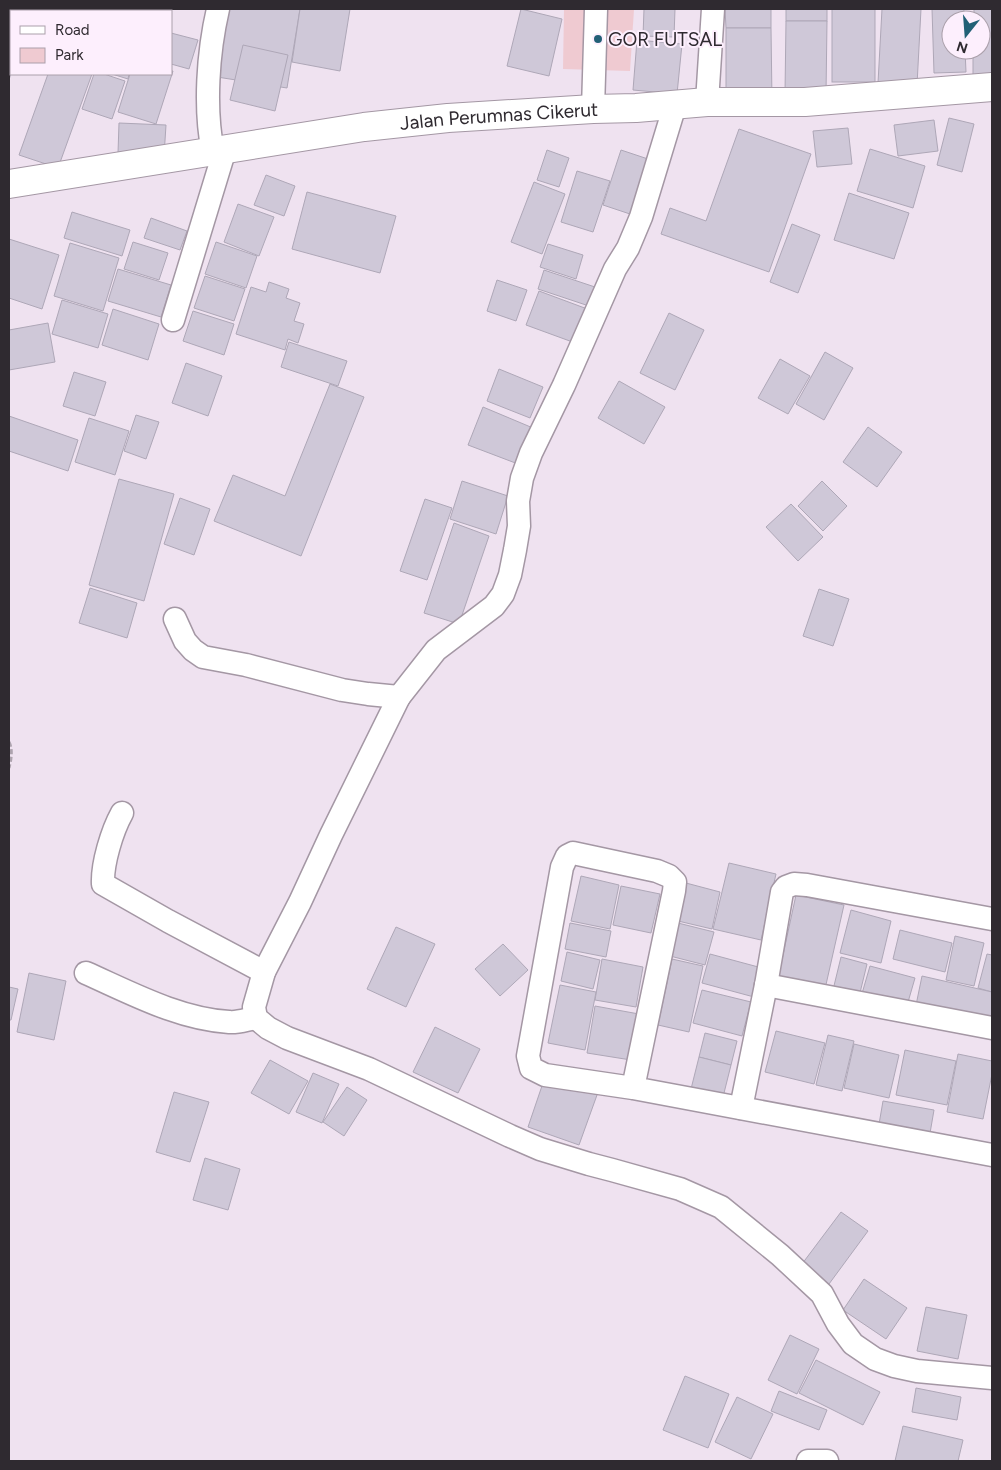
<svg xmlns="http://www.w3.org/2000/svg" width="1001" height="1470" font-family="Figtree,sans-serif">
	<rect width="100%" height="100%" fill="#efe2f0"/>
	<!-- green -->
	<path fill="#efcad1" d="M564,9H634L630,71L563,69Z"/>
	<!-- building -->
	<g fill="#cfc8d8" stroke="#aea7b7">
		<path d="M9,9H63L62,11H19Z"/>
		<path d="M30,9H71L70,11H30Z"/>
		<path d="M228,9H300L287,88L217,77Z"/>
		<path d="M300,9H350L340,71L292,62Z"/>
		<path d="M521,9L562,19L549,76L507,66Z"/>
		<path d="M644,9H675L674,37L643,36Z"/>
		<path d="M725,9H771V28H726Z"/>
		<rect x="786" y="9" width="41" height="12"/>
		<rect x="832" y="9" width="43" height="73"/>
		<path d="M882,9H921L917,85L878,83Z"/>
		<path d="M932,9H964V20H951V50H965L966,72L934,73Z"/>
		<path d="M974,9H992V78L973,79V50H981V20H974Z"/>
		<path d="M786,21H827L826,94L785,93Z"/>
		<path d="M9,24L11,25V73L9,80Z"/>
		<path d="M726,28H771L772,101L726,102Z"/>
		<path d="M171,33L198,40L189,69L171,64Z"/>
		<path d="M637,40L682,44L677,94L633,90Z"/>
		<path d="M243,45L288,55L275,111L230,100Z"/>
		<path d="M171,71H173L156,124L118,112L130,74H171Z"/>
		<path d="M48,74H92L58,168L19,155Z"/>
		<path d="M94,74H104L125,81L112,119L82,109Z"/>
		<path d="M112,74H129L128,79Z"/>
		<path d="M949,118L974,124L962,172L937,165Z"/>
		<path d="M934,120L938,151L898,156L894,125Z"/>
		<path d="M119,123L166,125L164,156L118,153Z"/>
		<path d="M848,128L852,164L817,167L813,131Z"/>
		<path d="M739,129L811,154L769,272L661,234L670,208L706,221Z"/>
		<path d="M870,149L925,166L913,208L857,191Z"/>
		<path d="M547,150L569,158L559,187L537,180Z"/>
		<path d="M621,150L657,162L639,217L603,205Z"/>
		<path d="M577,171L610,181L593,232L561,222Z"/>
		<path d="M266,175L295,186L284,216L254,205Z"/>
		<path d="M534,182L565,194L542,254L511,242Z"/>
		<path d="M307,192L396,216L380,273L292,249Z"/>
		<path d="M849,193L909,213L894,259L834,240Z"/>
		<path d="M238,204L274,217L259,256L224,242Z"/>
		<path d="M72,212L130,230L122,256L64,238Z"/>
		<path d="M151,218L187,231L180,250L144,238Z"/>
		<path d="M792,224L820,235L798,293L770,282Z"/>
		<path d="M9,239L59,255L42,309L9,298Z"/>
		<path d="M133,242L168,253L159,280L124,269Z"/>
		<path d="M216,242L257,256L246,288L205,274Z"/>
		<path d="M70,243L119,258L103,311L54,296Z"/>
		<path d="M548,244L583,255L576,279L540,267Z"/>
		<path d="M118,269L171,285L161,317L108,301Z"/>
		<path d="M544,270L598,288L592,307L538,289Z"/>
		<path d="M205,276L245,289L234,321L194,308Z"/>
		<path d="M497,280L527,290L516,321L487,311Z"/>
		<path d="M269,282L289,289L286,298L300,303L294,321L304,324L298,343L288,339L285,350L236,334L251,287L266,292Z"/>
		<path d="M539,291L590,310L578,344L526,325Z"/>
		<path d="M62,300L108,314L98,348L52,334Z"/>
		<path d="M113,309L159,324L148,360L102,345Z"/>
		<path d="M193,311L234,324L224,355L183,341Z"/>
		<path d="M669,313L704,330L675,390L640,373Z"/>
		<path d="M48,323L55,362L9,370V330Z"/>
		<path d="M289,342L347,361L338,386L281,367Z"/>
		<path d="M825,352L853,368L824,420L796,404Z"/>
		<path d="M780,359L810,376L788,414L758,398Z"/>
		<path d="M186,363L222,376L208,416L172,403Z"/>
		<path d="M499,369L543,387L530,418L487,401Z"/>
		<path d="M74,372L106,382L95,416L63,406Z"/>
		<path d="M619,381L665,407L644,444L598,418Z"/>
		<path d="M330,384L364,397L301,556L214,521L233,475L285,496Z"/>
		<path d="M483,407L533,428L518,464L468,445Z"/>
		<path d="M136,415L159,422L146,459L124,451Z"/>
		<path d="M9,416L78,440L68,471L9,451Z"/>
		<path d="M89,418L129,431L115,475L75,462Z"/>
		<path d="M868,427L902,452L877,487L843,462Z"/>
		<path d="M119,479L174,494L144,601L89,585Z"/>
		<path d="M462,481L508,496L496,534L450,519Z"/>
		<path d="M822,481L847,506L823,531L798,506Z"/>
		<path d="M180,498L210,509L194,555L164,544Z"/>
		<path d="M425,499L452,508L427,580L400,571Z"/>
		<path d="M791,504L823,537L798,561L766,527Z"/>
		<path d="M454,523L489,536L459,624L424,613Z"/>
		<path d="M90,588L137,603L127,638L79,623Z"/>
		<path d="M819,589L849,599L833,646L803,636Z"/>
		<path d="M729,863L776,874L761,940L713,929Z"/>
		<path d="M581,876L619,885L610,929L571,921Z"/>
		<path d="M686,883L720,892L712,929L678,921Z"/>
		<path d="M621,886L660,894L651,933L613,925Z"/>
		<path d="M796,895L844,905L825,989L778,978Z"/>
		<path d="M851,910L891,921L881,963L840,953Z"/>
		<path d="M570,923L611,931L606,957L565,949Z"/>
		<path d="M678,923L714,932L705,965L670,956Z"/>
		<path d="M396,927L435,944L406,1007L367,989Z"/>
		<path d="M900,930L952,943L945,972L893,959Z"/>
		<path d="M955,936L984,943L974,986L946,980Z"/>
		<path d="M503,944L528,970L500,996L475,969Z"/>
		<path d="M567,952L600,960L593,989L561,981Z"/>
		<path d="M710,954L762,968L754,997L702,983Z"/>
		<path d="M987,954L992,955V992L978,988Z"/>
		<path d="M841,957L867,964L858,1001L832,994Z"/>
		<path d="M602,959L643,967L636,1007L595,1000Z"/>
		<path d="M672,959L703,966L689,1032L658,1025Z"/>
		<path d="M870,966L915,978L906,1009L861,997Z"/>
		<path d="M29,973L66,981L54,1040L17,1032Z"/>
		<path d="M922,976L992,992V1012L989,1027L915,1010Z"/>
		<path d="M560,985L596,992L585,1050L548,1043Z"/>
		<path d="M9,987L18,989L11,1020H9Z"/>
		<path d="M702,990L751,1002L742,1036L693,1023Z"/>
		<path d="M595,1006L639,1014L631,1060L587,1053Z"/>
		<path d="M435,1027L480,1049L458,1093L413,1072Z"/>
		<path d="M776,1031L825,1043L814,1084L765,1072Z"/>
		<path d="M705,1033L737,1041L731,1065L699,1057Z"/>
		<path d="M828,1035L854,1041L842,1091L816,1085Z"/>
		<path d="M854,1044L899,1055L889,1098L844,1088Z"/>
		<path d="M905,1050L956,1061L947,1105L896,1095Z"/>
		<path d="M958,1054L992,1061V1074L983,1119L947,1112Z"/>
		<path d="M699,1057L731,1065L723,1097L691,1089Z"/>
		<path d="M270,1060L308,1081L289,1114L251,1093Z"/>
		<path d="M313,1073L339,1084L322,1123L296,1112Z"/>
		<path d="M545,1077L597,1095L579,1145L528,1127Z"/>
		<path d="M347,1087L367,1100L344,1136L323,1122Z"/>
		<path d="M174,1092L209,1102L190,1162L156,1152Z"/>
		<path d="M883,1101L934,1110L929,1139L878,1130Z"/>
		<path d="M205,1158L240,1169L228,1210L193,1200Z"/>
		<path d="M841,1212L868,1231L829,1284L802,1264Z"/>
		<path d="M864,1279L907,1308L886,1339L843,1310Z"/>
		<path d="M926,1307L967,1315L958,1359L917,1351Z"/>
		<path d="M790,1335L819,1349L797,1394L768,1380Z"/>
		<path d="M816,1360L880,1392L863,1425L799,1393Z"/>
		<path d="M685,1376L729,1394L708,1448L663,1430Z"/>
		<path d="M916,1388L961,1397L957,1420L912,1412Z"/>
		<path d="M779,1391L827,1410L819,1430L771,1411Z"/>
		<path d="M737,1397L773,1414L751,1459L715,1442Z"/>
		<path d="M903,1426L963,1440L958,1461H895Z"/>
	</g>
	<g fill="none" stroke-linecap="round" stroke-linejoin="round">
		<defs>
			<g id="minor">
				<path d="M707,102L713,9"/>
				<path d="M675,105L641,217L628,248L615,269L564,385L531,453L522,478L518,501L519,526L515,550L510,575L503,594L494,606L436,650L399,697L331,835L300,902L264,972L254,1007L256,1018L268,1028L287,1038L369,1069L510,1136L540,1149L589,1164L612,1170L680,1189L721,1207L780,1255L822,1294L838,1324L853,1344L875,1359L894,1366L917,1371L992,1378"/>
				<path d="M593,109L596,9"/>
				<path d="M213,152C204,108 208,52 218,9"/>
				<path d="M173,320L225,149"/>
				<path d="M175,619L185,641L193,650L203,657L246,665L342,690L368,694L399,697"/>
				<path d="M122,813C112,831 102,864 103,884L168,921L264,972"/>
				<path d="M86,973C131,993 179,1019 229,1022C238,1023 248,1019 256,1018"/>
				<path d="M766,985L992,1028"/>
				<path d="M633,1088L674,891L675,882L669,876L657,871L573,853L567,856L562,867L528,1056L531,1068L545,1075L633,1088L992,1155"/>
				<path d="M741,1108L766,985L782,892L786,887L794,884L807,885L992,919"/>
				<path d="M808,1461H827"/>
			</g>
			<g id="tertiary">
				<path id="s1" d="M9,184L364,127L448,118L593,109L636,108L707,102H805L992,87"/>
			</g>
		</defs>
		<!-- minor casing -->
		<use href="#minor" stroke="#a497a4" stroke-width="25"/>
		<!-- tertiary casing -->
		<use href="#tertiary" stroke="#a497a4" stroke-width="30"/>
		<!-- path -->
		<path stroke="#ada3ae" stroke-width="3" stroke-dasharray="5 2.5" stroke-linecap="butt" d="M9,742C13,750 11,760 9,768"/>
		<!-- minor -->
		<use href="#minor" stroke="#fff" stroke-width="22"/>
		<!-- tertiary -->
		<use href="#tertiary" stroke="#fff" stroke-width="28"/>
	</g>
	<!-- markers -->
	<circle fill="#226076" stroke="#fdeffd" stroke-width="2" cx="598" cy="39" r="5"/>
	<g text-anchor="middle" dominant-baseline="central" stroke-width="4" stroke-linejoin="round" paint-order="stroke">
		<!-- poi labels -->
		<g font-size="19" fill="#2f2a30" stroke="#fdeffd" text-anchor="start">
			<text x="608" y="39">GOR FUTSAL</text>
		</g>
		<!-- street labels -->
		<g font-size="19" fill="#2f2a30" stroke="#fdeffd">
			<text stroke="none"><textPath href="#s1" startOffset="495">Jalan Perumnas Cikerut</textPath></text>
		</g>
	</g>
	<!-- border -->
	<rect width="1001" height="1470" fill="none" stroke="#2f2a30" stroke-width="20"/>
	<!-- legend -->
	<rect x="10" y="10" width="162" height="65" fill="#fdeffd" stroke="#aba0ab"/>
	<rect x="20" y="26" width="25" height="8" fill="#ffffff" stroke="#aba0ab"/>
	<text x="55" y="35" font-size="15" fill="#2f2a30">Road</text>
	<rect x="20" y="48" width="25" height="15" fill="#efcad1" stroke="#aba0ab"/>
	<text x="55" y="60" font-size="15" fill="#2f2a30">Park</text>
	<!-- north arrow -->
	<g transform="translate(966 35) rotate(197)"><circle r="24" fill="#fdeffd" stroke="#aba0ab"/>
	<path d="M0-4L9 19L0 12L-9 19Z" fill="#226076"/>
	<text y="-8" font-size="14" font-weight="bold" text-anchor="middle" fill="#2f2a30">N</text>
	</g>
</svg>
